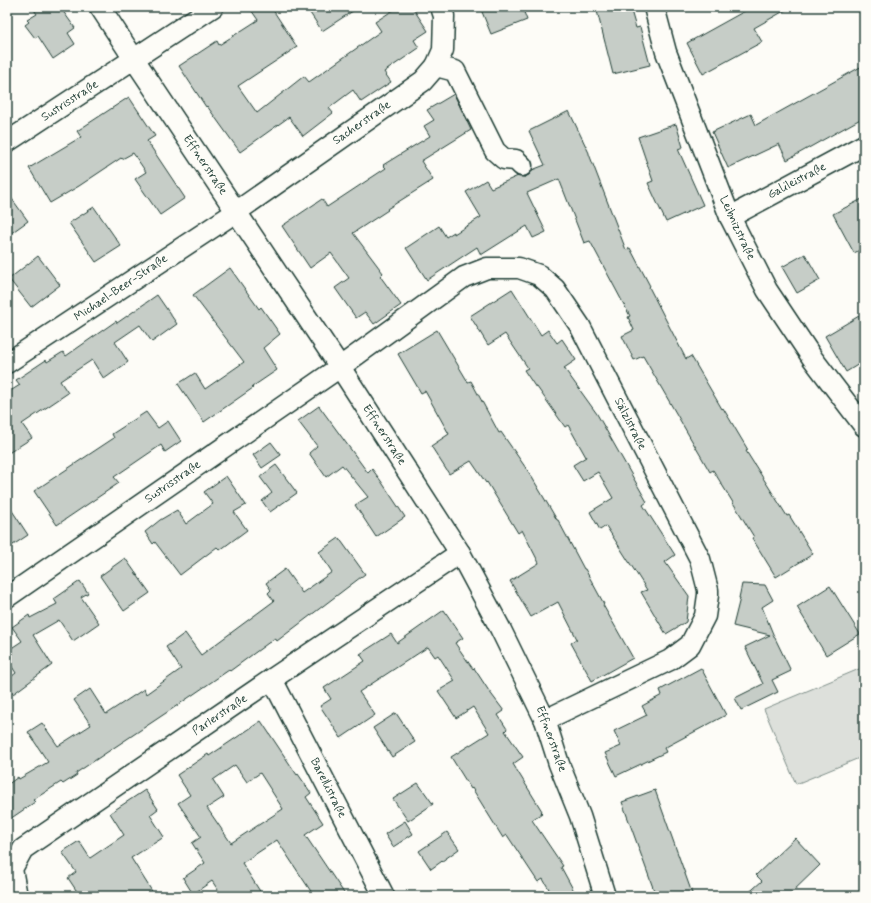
<svg xmlns="http://www.w3.org/2000/svg" width="871" height="903" font-family="Mynerve,sans-serif">
	<rect width="100%" height="100%" fill="#fdfcf7"/>
	<filter id="ink" filterUnits="userSpaceOnUse"><feTurbulence type="fractalNoise" baseFrequency=".025" numOctaves="2"/><feDisplacementMap in="SourceGraphic" scale="8" xChannelSelector="R" yChannelSelector="G"/><feConvolveMatrix kernelMatrix="1 2 1 2 8 2 1 2 1" color-interpolation-filters="sRGB"/></filter>
	<g filter="url(#ink)">
		<!-- green -->
		<path fill="#dde0db" stroke="#7e8e88" d="M864,667V756L796,784L764,709Z"/>
		<!-- building -->
		<g fill="#c6cdc7" stroke="#1f3d34" fill-rule="evenodd">
			<path d="M32,7H60L75,28L68,33L75,44L53,59L38,36L35,38L25,25L29,22L27,20L37,14Z"/>
			<path d="M249,7H271L297,47L238,86L257,113L304,76L309,82L381,31L375,22L398,7H412L428,31L414,40L419,48L384,72L391,82L361,102L353,90L329,108L333,113L303,136L289,117L240,152L207,106L206,107L179,66L217,41L219,45L258,20Z"/>
			<path d="M306,7H359L322,31Z"/>
			<path d="M480,7H522L527,20L491,34Z"/>
			<path d="M596,7H630L636,28L640,27L650,65L613,74Z"/>
			<path d="M752,7H791L754,28L762,42L703,74L687,43Z"/>
			<path d="M864,65V117L787,160L779,144L728,168L712,132L751,114L756,125Z"/>
			<path d="M454,94L471,130L421,161L433,180L387,209L388,210L353,233L383,273L380,276L401,305L374,324L365,312L356,318L335,288L349,278L331,253L310,268L282,226L322,199L327,207L386,168L383,165L430,136L424,126L434,120L427,110Z"/>
			<path d="M129,97L155,136L147,141L185,198L160,215L135,179L146,172L133,153L122,159L121,158L79,186L50,203L29,168L81,137L77,131Z"/>
			<path d="M569,111L589,153V154L626,250L630,248L650,286L649,287L686,359L691,356L722,409L723,408L748,450L746,451L787,516L789,515L813,554L776,577L752,538L754,537L713,470L710,472L643,356L634,360L622,336L634,330L628,317L630,316L590,241L584,243L559,179L527,193L546,232L533,238L527,226L481,255L477,247L427,280L406,248L439,226L446,237L454,232V234L481,217L466,192L486,180L491,188L518,176L525,177L530,174L532,170L545,165L529,131Z"/>
			<path d="M676,124L683,147L678,149L703,205L666,222L648,183L653,181L638,137Z"/>
			<path d="M7,192L28,221L7,236Z"/>
			<path d="M864,198V248L854,253L833,214Z"/>
			<path d="M94,207L121,246L96,262L69,223Z"/>
			<path d="M805,254L820,280L797,293L782,267Z"/>
			<path d="M38,256L60,285L31,307L9,279Z"/>
			<path d="M230,268L259,309L261,307L280,334L263,348L277,370L252,387L253,388L204,422L178,384L195,373L205,389L244,362L193,295Z"/>
			<path d="M512,289L541,335L548,330L557,343L562,339L576,360L564,368L597,414L647,502L643,505L675,555L665,562L689,596L686,622L666,634L641,592L647,590L606,526L600,530L590,512L613,498L598,472L583,481L573,465L586,457L568,425L565,427L537,387L536,388L524,370L528,368L505,334L488,345L470,316Z"/>
			<path d="M157,295L177,324L152,342L140,325L115,342L128,362L104,379L92,360L60,381L68,393L22,424L32,438L7,454V393L20,385L16,380L46,360L47,362L63,352L66,356L116,321L117,323Z"/>
			<path d="M859,316L864,325V361L846,372L825,336Z"/>
			<path d="M437,330L468,382L471,381L499,433L501,432L530,474L557,520H558L584,569H585L604,604L603,605L633,658L592,681L571,643L577,639L558,602L531,617L510,581L539,563L522,530L518,533L487,482L486,483L471,461L449,474L431,446L449,434L425,391L421,393L398,354Z"/>
			<path d="M319,406L368,473L372,469L381,481L405,517L376,537L355,505L368,497L342,465L326,477L309,453L317,446L298,421Z"/>
			<path d="M146,412L158,428L168,421L181,441L165,452L161,445L114,477L119,483L57,525L34,491L114,438L112,434Z"/>
			<path d="M271,442L281,455L262,468L253,455Z"/>
			<path d="M276,465L297,493L270,512L262,501L272,493L260,477Z"/>
			<path d="M226,476L246,505L234,512L247,530L220,550L217,547L180,575L155,542L153,544L145,532L160,520L177,510L186,524L213,504L204,492Z"/>
			<path d="M7,503L28,535L7,549Z"/>
			<path d="M339,538L365,574L277,641L275,638L230,671L229,670L172,709L76,773L77,775L63,784L61,782L33,800L35,802L7,821V785L18,777L19,779L48,762L28,732L42,723L58,746L91,725L74,700L90,689L106,714L144,689L146,694L181,669L166,647L185,633L201,655L274,601L268,593L271,590L266,583L285,569L302,593L332,572L319,552Z"/>
			<path d="M125,558L150,593L124,611L100,576Z"/>
			<path d="M80,581L88,593L81,597L99,623L73,641L59,620L33,635L52,665L13,694L7,686V680L16,673L7,659V651L22,641L12,627L29,615L30,618L57,604L54,599Z"/>
			<path d="M742,584L765,585L773,600L762,607L773,634L791,671L772,680L778,692L741,710L735,698L763,684L745,647L770,635L733,626L740,598H739Z"/>
			<path d="M830,586L860,634L826,655L797,607Z"/>
			<path d="M444,610L463,638L455,643L473,669L474,668L489,691L504,711L498,715L507,729L505,731L523,757L513,764L542,811L541,812L542,813L532,820L563,866L561,867L574,891L566,896H553L543,879L538,882L507,835L503,838L472,788L471,789L451,757L489,733L473,707L456,718L438,691L455,681L438,655L435,657L428,647L359,692L375,715L341,738L320,706L331,699L324,688L365,661L360,654L391,634L397,643Z"/>
			<path d="M701,668L726,715L664,748L666,752L616,776L605,753L621,746L614,731L647,715L642,706L662,695L660,690Z"/>
			<path d="M396,713L415,742L392,757L373,728Z"/>
			<path d="M261,721L297,775L298,774L311,793L306,797L323,823L305,835L346,896H314L277,840L242,863L263,896H222L212,881L193,894L183,878L205,863L192,843L201,837L178,803L190,795L177,775L208,754L209,756ZM235,765L247,782L260,773L283,809L231,843L207,808L224,797L213,780Z"/>
			<path d="M418,783L433,804L408,821L393,799Z"/>
			<path d="M145,790L158,809L150,815L164,837L131,858L155,896H80L68,878L76,872L62,852L79,841L90,858L124,835L110,813Z"/>
			<path d="M655,790L693,896H656L622,802Z"/>
			<path d="M405,821L413,834L393,847L385,834Z"/>
			<path d="M447,832L459,849L431,869L419,851Z"/>
			<path d="M795,838L820,865L788,896H745L762,881L756,875Z"/>
		</g>
		<g fill="none" stroke-linecap="round" stroke-linejoin="round">
			<defs>
				<g id="minor">
					<path d="M100,7L134,59L340,367L460,553L500,628L545,720L559,764L580,816L605,896"/>
					<path d="M654,7L666,52L730,217L767,290L813,359L864,426"/>
					<path d="M436,66L455,71L495,151L504,159L516,160L522,166"/>
					<path d="M7,142L213,7"/>
					<path d="M730,217L864,145"/>
					<path d="M7,363L236,212L423,81L436,66L443,50L444,16L441,7"/>
					<path d="M7,597L340,367L464,277L487,268H519L539,275L555,289L580,326L700,559L708,590V595L705,616L690,645L670,660L545,720"/>
					<path d="M272,679L384,896"/>
					<path d="M17,896L12,869L23,849L272,679L460,553"/>
				</g>
			</defs>
			<!-- minor casing -->
			<use href="#minor" stroke="#1f3d34" stroke-width="23"/>
			<!-- minor -->
			<use href="#minor" stroke="#fdfcf7" stroke-width="20"/>
		</g>
	</g>
	<g text-anchor="middle" dominant-baseline="central" stroke-width="3" stroke-linejoin="round" paint-order="stroke">
		<!-- street labels -->
		<g font-size="12" fill="#1f3d34" stroke="#fdfcf7">
			<text transform="translate(70 101) rotate(-33)">Sustrisstraße</text>
			<text transform="translate(362 123) rotate(-35)">Sacherstraße</text>
			<text transform="translate(205 165) rotate(56)">Effnerstraße</text>
			<text transform="translate(797 181) rotate(-28)">Galileistraße</text>
			<text transform="translate(737 228) rotate(65)">Leibnizstraße</text>
			<text transform="translate(121 288) rotate(-34)">Michael-Beer-Straße</text>
			<text transform="translate(630 424) rotate(63)">Sälzlstraße</text>
			<text transform="translate(384 435) rotate(57)">Effnerstraße</text>
			<text transform="translate(173 482) rotate(-35)">Sustrisstraße</text>
			<text transform="translate(220 715) rotate(-34)">Parlerstraße</text>
			<text transform="translate(551 739) rotate(70)">Effnerstraße</text>
			<text transform="translate(328 788) rotate(63)">Barellistraße</text>
		</g>
	</g>
	<!-- margin -->
	<rect width="871" height="903" fill="none" stroke="#fdfcf7" stroke-width="24"/>
	<rect x="12" y="12" width="847" height="879" fill="none" stroke="#1f3d34" stroke-width="1.5" filter="url(#ink)"/>
</svg>
